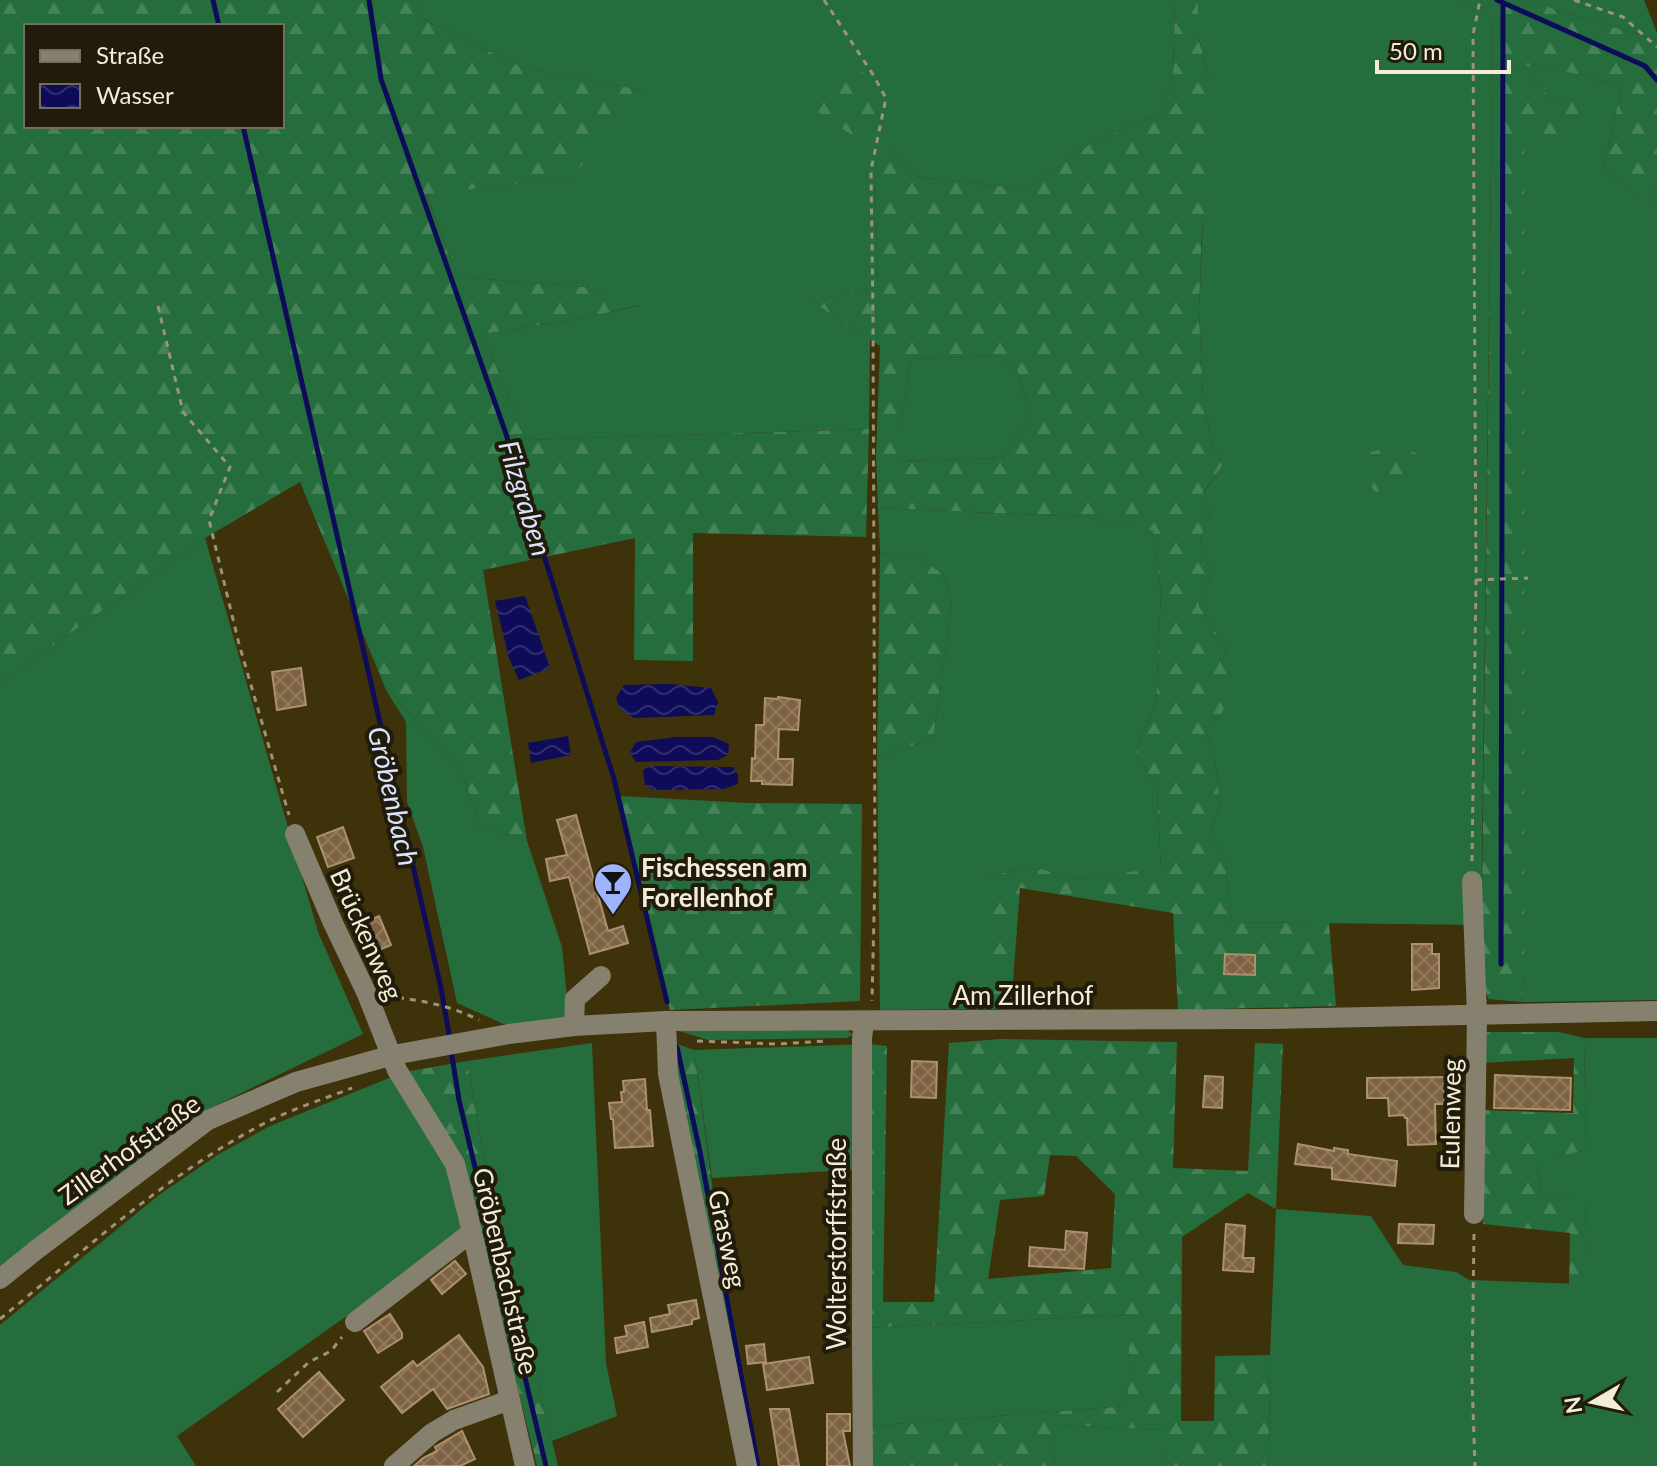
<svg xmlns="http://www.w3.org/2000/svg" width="1657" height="1466" font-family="Lato,sans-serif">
	<defs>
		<pattern id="forest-firs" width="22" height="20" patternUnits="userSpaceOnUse" patternTransform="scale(2)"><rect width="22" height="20" fill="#256d3d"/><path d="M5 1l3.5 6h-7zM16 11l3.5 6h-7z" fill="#458258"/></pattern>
		<pattern id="water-waves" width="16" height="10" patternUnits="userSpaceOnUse" patternTransform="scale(2)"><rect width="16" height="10" fill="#0e0b59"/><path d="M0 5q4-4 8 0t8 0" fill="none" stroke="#322f70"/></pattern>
		<pattern id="building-cross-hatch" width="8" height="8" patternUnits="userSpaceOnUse" patternTransform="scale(2)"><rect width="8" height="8" fill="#7e6343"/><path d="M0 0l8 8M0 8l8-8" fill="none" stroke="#917a5d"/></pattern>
	</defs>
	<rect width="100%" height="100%" fill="#3e320a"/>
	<!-- grass -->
	<g fill="#256d3d">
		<path d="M411,0H1175L1173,75L1161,113L1090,144L1028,189L919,177L889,149L875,180L878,287L814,302L870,339L869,429L526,440L483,334L586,318L640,305L587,287L457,277L426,193L570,178L641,90L523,68L426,21Z"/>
		<path d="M1198,0H1460L1493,14L1481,925L1232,922L1225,863L1210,836L1220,803L1215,762L1205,727L1219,717L1222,664L1226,648L1199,606L1211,575L1200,540L1210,514L1203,494L1223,465L1213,448L1203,398L1199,311L1209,78L1198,35Z"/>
		<path d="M1535,0H1644L1657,33V40L1556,10Z"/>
		<path d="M1510,63L1578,74L1622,87L1603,168L1648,203L1657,185V1000L1522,1002L1524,977V140L1584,105L1551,98Z"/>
		<path d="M1000,356L1018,372L1031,418L1003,458L900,461V428L911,359Z"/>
		<path d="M300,482L385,686L463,774L480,826L527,841L562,947L569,1017L508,1026L457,1003L423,847L407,802L406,722L386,690Z"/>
		<path d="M878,508L1086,517L1153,530L1161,593L1156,702L1136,751L1157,790L1161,868L1082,880L1037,868L990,875V1009L880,1010L877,757L933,739L952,602L943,574L918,557L880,552Z"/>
		<path d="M205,538L318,932L363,1034L198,1114L0,1271V683Z"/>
		<path d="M845,1028L853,1035L846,1038L708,1040L676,1030Z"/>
		<path d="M1584,1038H1657V1466H1269L1270,1355L1276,1209L1371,1216L1403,1265L1456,1272L1469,1280L1583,1284L1586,1202L1541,1196L1537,1164L1586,1149Z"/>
		<path d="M592,1043L606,1363L617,1416L552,1441L482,1147L467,1061Z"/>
		<path d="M869,1044L867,1169L712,1178L694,1050Z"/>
		<path d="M404,1072L477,1224L177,1436L196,1466H0V1325L159,1195L219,1154L270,1126Z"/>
		<path d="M1131,1315L1127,1406L869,1426L865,1328Z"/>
		<path d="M1056,1425L1164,1430L1162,1466H1054Z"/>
	</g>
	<!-- forest -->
	<g fill="url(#forest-firs)" fill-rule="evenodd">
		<path d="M0,0H411L426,21L523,68L642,90L571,178L426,194L457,277L587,287L642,304L586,318L483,334L526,440L869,429L866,537L693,533V661L634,660L635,538L483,570L527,841L480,826L463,774L385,686L300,482L205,538L0,683ZM26,26H282V126H26Z"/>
		<path d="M1175,0H1198V35L1209,78L1213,127L1202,232L1199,311L1203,398L1213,448L1223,465L1203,493L1210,514L1200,540L1211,575L1199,606L1226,648L1222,664L1238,684L1219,717L1205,727L1215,762L1220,803L1210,836L1225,862L1232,922L1329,923L1336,1006L1178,1010L1173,913L1020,888L1011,1008L990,1009V875L1037,868L1082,880L1161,867L1157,790L1136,751L1156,702L1161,593L1153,531L1086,517L878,508L876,455L880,346L813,302L878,287L875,180L888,148L919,177L1028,189L1090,144L1161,113L1173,75ZM1000,356L1018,372L1031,418L1003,458L901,461L900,428L911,359Z"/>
		<path d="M1460,0H1535L1556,10L1657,40V185L1648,204L1603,168L1622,87L1578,74L1512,64L1551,98L1584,104L1559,143L1524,140V977L1522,1002L1488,999L1481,973L1493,15Z"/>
		<path d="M847,65L860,69L883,97L877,127L865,144L808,105L818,79Z"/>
		<path d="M1396,445L1423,456L1421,475L1407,488L1375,492L1361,473L1371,452Z"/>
		<path d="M880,552L918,557L943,574L952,602L933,739L877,757Z"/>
		<path d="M619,796L748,803L862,804L860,1001L670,1010Z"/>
		<path d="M1480,1032H1559L1584,1038L1586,1149L1537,1165L1541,1196L1586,1201L1584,1284H1569L1570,1233L1483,1224L1481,1110L1573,1113L1574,1058L1480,1063Z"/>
		<path d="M1001,1039L1177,1042L1173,1168L1248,1171L1255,1043L1283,1044L1276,1209L1248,1193L1182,1237L1181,1421H1214L1215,1356L1270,1355L1269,1466H1162L1163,1430L1057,1425L1054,1466H870L869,1426L1127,1406L1130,1315L865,1328L869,1044L887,1046L883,1302H934L949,1043ZM1050,1155L1076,1156L1115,1194L1111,1268L988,1279L1000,1200L1044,1196Z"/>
		<path d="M669,1041L694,1050L721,1251L750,1408L742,1407Z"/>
		<path d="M467,1061L482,1147L558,1466H537L477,1224L405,1072Z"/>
	</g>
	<!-- water -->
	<g fill="url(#water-waves)">
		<path d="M525,596L550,668L519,680L509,658L495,601Z"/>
		<path d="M669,684L711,688L718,702L714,715L634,718L620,709L616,698L624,685Z"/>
		<path d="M568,736L571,755L531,763L528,743Z"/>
		<path d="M677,737H713L729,744L728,755L718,760L636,762L630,753L636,742Z"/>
		<path d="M651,766L733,767L738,775V784L724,789L653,790L645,785L643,770Z"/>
	</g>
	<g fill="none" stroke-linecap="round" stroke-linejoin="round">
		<!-- stream -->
		<g stroke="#0e0b59" stroke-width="5">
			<path d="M213,0L219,26"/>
			<path d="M369,0L381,79L505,431L614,779L667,1002"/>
			<path d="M1497,0L1645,66L1657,80"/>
			<path d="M243,126L441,988L450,1040"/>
			<path d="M1501,964L1503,3"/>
			<path d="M677,1047L700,1152L758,1466"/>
			<path d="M451,1050L459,1100L546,1466"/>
		</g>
	</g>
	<!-- building -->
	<g fill="url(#building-cross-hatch)" stroke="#ad906f" stroke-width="2">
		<path d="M301,668L306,705L277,710L272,672Z"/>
		<path d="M778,697L800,700L798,730L779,729L778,759H793L792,785L762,784V781H751L752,758L755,759L756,725H764L765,698L778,699Z"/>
		<path d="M576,815L608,931L623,926L628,943L590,954L569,877L550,881L546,859L567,855L557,820Z"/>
		<path d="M343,827L354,858L328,867L317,837Z"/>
		<path d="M379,916L391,945L367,955L356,926Z"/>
		<path d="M1412,944H1432V954H1439V988L1412,990Z"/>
		<path d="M1225,954L1255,955V975L1224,974Z"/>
		<path d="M912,1061L937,1062L936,1098L911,1097Z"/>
		<path d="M1495,1075L1571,1078L1570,1110L1494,1108Z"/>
		<path d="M1205,1076L1223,1077L1222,1108L1203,1107Z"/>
		<path d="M1448,1077V1104H1435L1436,1144L1408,1145L1407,1118H1405L1404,1115L1389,1116L1388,1098H1367V1078Z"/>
		<path d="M645,1079L647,1110H650L653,1146L615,1148L613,1119H611L609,1103L622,1102L621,1092H624L623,1081Z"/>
		<path d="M1298,1144L1334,1151V1148L1348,1150V1154L1397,1161L1395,1186L1332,1179V1168L1295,1164Z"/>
		<path d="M1226,1224L1245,1226L1243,1258H1254L1253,1272L1223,1270Z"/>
		<path d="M1399,1224L1434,1225L1433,1244L1398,1243Z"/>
		<path d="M1066,1231L1087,1233L1084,1269L1029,1266L1030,1247L1065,1250Z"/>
		<path d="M455,1261L466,1274L442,1294L431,1280Z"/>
		<path d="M696,1300L699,1318L692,1320V1324L652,1332L650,1318L670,1314L668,1305Z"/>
		<path d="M390,1314L402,1333V1338L378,1353L364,1331Z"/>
		<path d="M644,1322L648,1347L617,1353L615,1338L627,1336L625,1326Z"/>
		<path d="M459,1335L483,1367L489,1394L447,1409L433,1389L402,1413L381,1387L413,1361L417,1366Z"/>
		<path d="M764,1344L766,1362L748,1364L746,1346Z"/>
		<path d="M809,1357L813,1383L767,1390L763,1364Z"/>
		<path d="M319,1372L344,1400L303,1437L278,1409Z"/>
		<path d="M770,1409H789L799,1466H779Z"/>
		<path d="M827,1414H850V1431H843L850,1466H827Z"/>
		<path d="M462,1431L475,1459L460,1466H414L423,1458L437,1451L435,1447L440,1444Z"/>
	</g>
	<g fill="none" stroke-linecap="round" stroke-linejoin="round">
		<!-- path -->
		<g stroke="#9d9375" stroke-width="3" stroke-dasharray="6 6" stroke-linecap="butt">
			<path d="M824,0L872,73L886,98L871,170L873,316L875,874L872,1001"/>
			<path d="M1574,0L1623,17L1657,47"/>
			<path d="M158,306L183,412L230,467L209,520L239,644L289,815"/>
			<path d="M1476,580L1528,578"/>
			<path d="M1472,861L1476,580L1473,35L1480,0"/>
			<path d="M386,996C420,1000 449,1005 479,1020"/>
			<path d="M697,1041L778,1044L825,1041"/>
			<path d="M1474,1234L1472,1380L1475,1466"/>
			<path d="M0,1319C85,1250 168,1173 267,1122C294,1108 324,1099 352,1088"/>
			<path d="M277,1392L309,1362L331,1351L342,1337"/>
		</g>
		<!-- minor -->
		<g stroke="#86806f" stroke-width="20">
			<path d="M295,834L333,923L367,994L397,1070L455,1164L472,1232L525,1466"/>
			<path d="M1472,881L1477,1016L1474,1214"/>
			<path d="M666,1021L668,1074L747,1466"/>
			<path d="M574,1026L575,999L601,976"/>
			<path d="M0,1279L36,1250L208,1120L296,1082L393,1055L509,1034L574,1026L666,1021L1270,1019L1657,1011"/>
			<path d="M355,1322L472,1232"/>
			<path d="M394,1466L432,1433L454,1420L510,1400"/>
			<path d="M863,1466L862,1345V1039L864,1021"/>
		</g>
	</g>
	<!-- icons -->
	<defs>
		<symbol id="bar-pin" viewBox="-11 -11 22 30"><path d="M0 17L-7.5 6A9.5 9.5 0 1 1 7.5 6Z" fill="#9eb3fd" stroke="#201b0a"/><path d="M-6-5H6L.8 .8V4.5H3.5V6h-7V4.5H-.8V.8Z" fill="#111"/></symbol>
	</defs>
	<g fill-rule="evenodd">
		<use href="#bar-pin" x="591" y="860" width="44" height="60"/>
	</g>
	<g text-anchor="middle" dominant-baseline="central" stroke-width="8" stroke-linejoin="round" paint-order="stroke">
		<!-- poi labels -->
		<g font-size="26" font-weight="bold" fill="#f3ecd6" stroke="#201b0a" text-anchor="start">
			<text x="641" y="867">Fischessen am<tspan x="641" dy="30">Forellenhof</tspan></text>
		</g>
		<!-- street labels -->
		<g font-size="26" fill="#f3ecd6" stroke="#201b0a">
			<text transform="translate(367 934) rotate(66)">Brückenweg</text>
			<text x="1023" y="995">Am Zillerhof</text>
			<text transform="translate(1450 1114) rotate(-89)">Eulenweg</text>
			<text transform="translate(129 1149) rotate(-36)">Zillerhofstraße</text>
			<text transform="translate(728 1239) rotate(78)">Grasweg</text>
			<text transform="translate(836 1244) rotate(-90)">Wolterstorffstraße</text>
			<text transform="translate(506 1271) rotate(77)">Gröbenbachstraße</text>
		</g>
		<!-- water labels -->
		<g font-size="28" font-style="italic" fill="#dbe4ff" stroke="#201b0a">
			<text transform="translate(526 498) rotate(73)">Filzgraben</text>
			<text transform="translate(394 796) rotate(77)">Gröbenbach</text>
		</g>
	</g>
	<!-- legend -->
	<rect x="24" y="24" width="260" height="104" fill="#201b0a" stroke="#746f5c" stroke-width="2"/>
	<rect x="40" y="50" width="40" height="12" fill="#86806f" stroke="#746f5c" stroke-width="2"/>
	<text x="96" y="64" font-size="24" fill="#f3ecd6">Straße</text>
	<rect x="40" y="84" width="40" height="24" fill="url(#water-waves)" stroke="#746f5c" stroke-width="2"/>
	<text x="96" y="104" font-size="24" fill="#f3ecd6">Wasser</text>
	<!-- north arrow -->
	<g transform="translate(1593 1402) rotate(261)" stroke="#201b0a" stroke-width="6" paint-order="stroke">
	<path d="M0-6L14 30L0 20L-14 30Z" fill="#f3ecd6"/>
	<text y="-12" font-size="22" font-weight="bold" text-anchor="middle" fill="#f3ecd6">N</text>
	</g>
	<!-- scale -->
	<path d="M1377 60v12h132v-12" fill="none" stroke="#f3ecd6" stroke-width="4"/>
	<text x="1389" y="60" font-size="24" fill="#f3ecd6" stroke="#201b0a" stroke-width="6" paint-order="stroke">50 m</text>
</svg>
